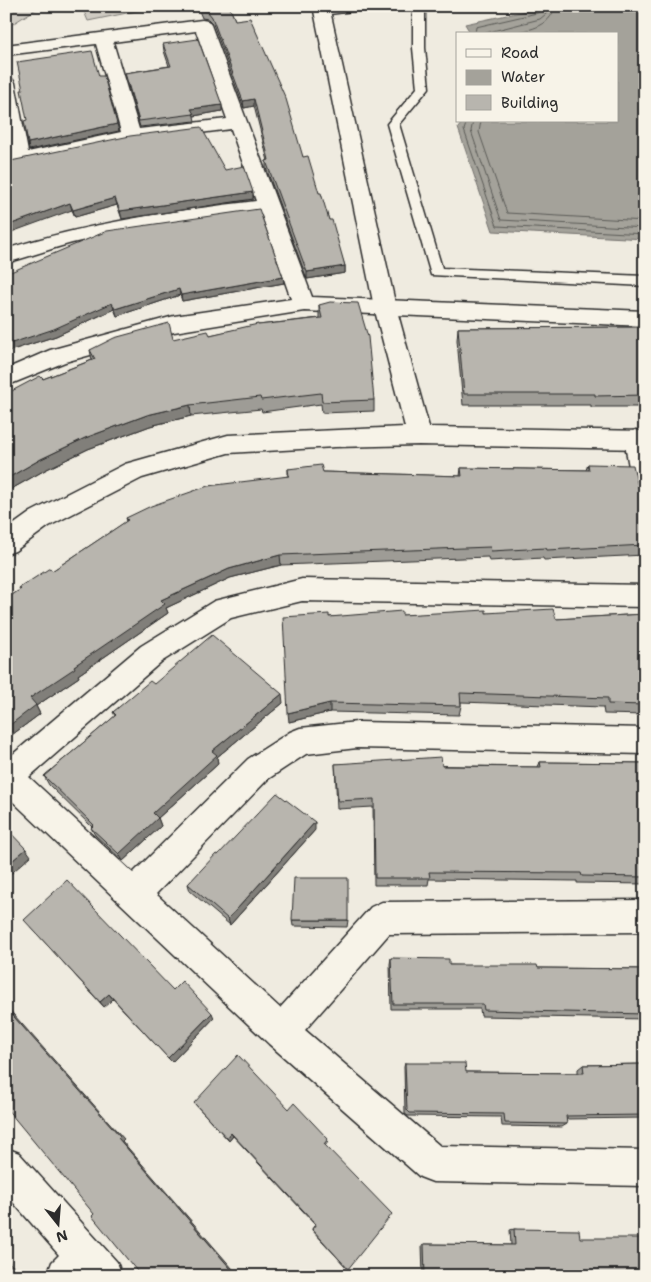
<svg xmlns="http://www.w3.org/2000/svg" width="651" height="1282" font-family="'Shantell Sans',sans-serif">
	<rect width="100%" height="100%" fill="#efebe0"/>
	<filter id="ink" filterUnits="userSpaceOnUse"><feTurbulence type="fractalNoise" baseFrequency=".02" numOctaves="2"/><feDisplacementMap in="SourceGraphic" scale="10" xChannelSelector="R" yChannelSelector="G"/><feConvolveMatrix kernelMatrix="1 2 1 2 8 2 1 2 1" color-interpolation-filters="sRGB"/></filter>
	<g filter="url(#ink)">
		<!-- green -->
		<g fill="#cfcbc2" stroke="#7d7b76">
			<path d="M6,6H41L6,28Z"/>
			<path d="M71,6H161L88,21L83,9Z"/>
		</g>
		<!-- water -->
		<path fill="#a4a29a" stroke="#74726e" d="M549,6H645V239L493,231L458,128L463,121H617V34H471L465,24Z"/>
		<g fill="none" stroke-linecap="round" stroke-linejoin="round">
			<!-- shore -->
			<g stroke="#5b5b57" stroke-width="1">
				<path d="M475,34L476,27L537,13L541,11V6"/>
				<path d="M481,34L540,19L546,14L548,6"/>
				<path d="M507,34C527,30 550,29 555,6"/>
				<path d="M467,121L464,130L497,226L645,234"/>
				<path d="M473,121L471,131L501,220L645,228"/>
				<path d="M481,121L479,132L507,213L645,221"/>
			</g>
			<defs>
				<g id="lane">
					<path d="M340,6H374L368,9L322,15L316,12L322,9Z"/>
					<path d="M413,6H425V48L429,88L399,124L442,268L645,276V286L431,275L387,124L417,88L413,48Z"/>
				</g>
				<g id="street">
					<path d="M202,20L208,21L211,25L312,297L645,311V326L304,311L174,332L65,362L6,386V369L50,350L174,316L291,299L261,213C198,221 134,228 72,243C50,249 28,257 6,263V249C88,223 172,211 256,201L231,129L131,142L6,168V156L10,155L6,135V78L12,79L15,83L28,152L121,132L96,44L6,55V45ZM196,31L227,119L139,129L113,42Z"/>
					<path d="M636,430L645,433V498L636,496L633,489L624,439L627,433Z"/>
					<path d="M302,579L645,585V607L302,601L231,618L161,662L29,777L133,873L248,759L290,732L300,728L357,722L645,728V754L357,748L306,754L268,779L156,894L280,1008L371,907L382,902L645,900V932L389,934L305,1030L440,1146L645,1150V1186L433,1182L420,1177L269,1044L6,795V760L141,646L214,601Z"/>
					<path d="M6,1148L19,1153L117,1262L122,1276H47L52,1262L59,1255L6,1194Z"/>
				</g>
				<path id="secondary" d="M313,6H329L396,307L429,427L645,431V449L419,445L335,447L228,453L142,478L49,526L15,551L6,554V530L31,512L125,464L228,435L405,427L374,307Z"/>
			</defs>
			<!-- lane casing -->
			<use href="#lane" stroke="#2b2b2b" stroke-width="3"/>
			<!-- street casing -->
			<use href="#street" stroke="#2b2b2b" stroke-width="3"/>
			<!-- secondary casing -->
			<use href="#secondary" stroke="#2b2b2b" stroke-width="3"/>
			<!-- lane -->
			<use href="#lane" fill="#f7f3e8" fill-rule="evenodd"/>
			<!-- street -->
			<use href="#street" fill="#f7f3e8" fill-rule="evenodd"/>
			<!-- secondary -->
			<use href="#secondary" fill="#f7f3e8" fill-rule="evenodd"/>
		</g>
		<!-- wall -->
		<g fill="#9e9c96" stroke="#2b2b2b">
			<path d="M197,6H229L235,20L303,157L319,193L329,220L345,266V273L307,279L266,168V161H268L254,106L244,108L213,24L208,19L202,18Z"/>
			<path d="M163,44L222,111L194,116L195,121L140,127L126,79L125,73L169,66L164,51Z"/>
			<path d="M6,162L225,170L253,199L122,219L117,205L75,217L72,210Z"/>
			<path d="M6,274L283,277L284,283L182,301L180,295L117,316L114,309L56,336L9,351V352L6,354Z"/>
			<path d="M319,305L374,400V411L322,413L321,404L262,412L261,409L191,416L150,426L88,449L45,470L6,492V394L43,379L92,360L90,350L210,335L258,325L319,318Z"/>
			<path d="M645,327V407H591V405H463L457,340L458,328Z"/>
			<path d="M588,464L638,487L645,488V555L544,560L543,558L489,561L488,557L281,565L230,578L166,608L168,613L78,675L79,677L36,706L40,714L9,737L6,734V599L20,590L19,588L52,571L127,521L126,518L288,476V469L323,472L460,476L461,468L586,470Z"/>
			<path d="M486,613L556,619L645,614V715L604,714L603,707L461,702V706L459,715L330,712L289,722L329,617Z"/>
			<path d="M154,684L283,703L217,757L218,764L158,818L161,826L123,861L95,835L91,828L92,827L49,785L44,776L115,716L113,712Z"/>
			<path d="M540,762L645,763V884L577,883V881L429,879L428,885H374L373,807L337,809L335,764L538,767Z"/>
			<path d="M315,830L230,925L190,891L188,884L218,855Z"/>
			<path d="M292,920H348L347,927L293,926Z"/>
			<path d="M30,926L173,990L214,1018L172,1062L113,999L104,1007Z"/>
			<path d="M391,958L449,965L538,968L645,969V1019L481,1016L480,1009H391L390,964Z"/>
			<path d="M405,1063L466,1072L578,1073V1069L583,1065L645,1064V1118L566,1119L567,1124L562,1127L502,1126L501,1117L408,1116L405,1114L404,1067Z"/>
			<path d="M194,1103L289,1109L328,1142L325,1146L348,1269L312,1230V1229L315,1224L233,1136L229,1141Z"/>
			<path d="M514,1229L580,1238L645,1276H423L422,1245L424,1244L511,1245L510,1230Z"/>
		</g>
		<!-- shaded-wall -->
		<g fill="#817f7a" stroke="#2b2b2b">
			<path d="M254,99V106L244,108L243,101Z"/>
			<path d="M222,105V111L194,116L191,109Z"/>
			<path d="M117,124L119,131L29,150L28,143Z"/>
			<path d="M6,144L8,154L6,155Z"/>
			<path d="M253,192V199L122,219L120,211Z"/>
			<path d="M115,198L117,205L75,217L73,210Z"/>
			<path d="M70,203L72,210L6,234V226Z"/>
			<path d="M345,266V273L307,279V272Z"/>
			<path d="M283,277L284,283L182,301L181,295Z"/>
			<path d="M179,289L180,295L117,316L115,309Z"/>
			<path d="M112,303L114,309L56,336L9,351V352L6,354V345Z"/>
			<path d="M190,405L191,416L150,426L88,449L45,470L6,492V479L41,459L85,438L147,415Z"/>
			<path d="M280,555L281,565L230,578L166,608L168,613L78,675L79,677L36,706L40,714L9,737L6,733V728L30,698L74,666L161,600L229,569Z"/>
			<path d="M282,694L283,703L217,757L218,764L158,818L161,826L123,861L119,854L153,813L212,751Z"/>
			<path d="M330,703V712L289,722L288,713Z"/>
			<path d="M315,822V830L230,925L228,919Z"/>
			<path d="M26,849L31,856L6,878V866Z"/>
			<path d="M109,994L113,999L104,1007L100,1002Z"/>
			<path d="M6,1006L124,1139L122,1141L239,1276H237L6,1008Z"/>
			<path d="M212,1013L214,1018L172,1062L168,1058Z"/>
			<path d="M231,1133L233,1136L229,1141L227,1138Z"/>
			<path d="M6,1258L19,1274L17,1276H10L6,1267Z"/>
		</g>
		<!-- building -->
		<g fill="#b8b5ae" stroke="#2b2b2b">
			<path d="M199,6H229L235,20L250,18L286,99L303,157L308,156L319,193H321L329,220H332L345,266L307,272L266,161L269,160L254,99L243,101L212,17L208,12L201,11Z"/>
			<path d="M198,39L222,105L191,109L194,114L139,121L125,73L171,66L163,44Z"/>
			<path d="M92,51L99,76H104L117,124L28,143L24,121L27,120L21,90H23L17,62Z"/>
			<path d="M201,127L225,170L244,166L253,192L120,211L115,198L73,210L70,203L6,226V162L130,136Z"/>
			<path d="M259,209L283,277L181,295L179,289L115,309L112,303L54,329L6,345V274L107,231Z"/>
			<path d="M330,302L358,303L368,337L374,400L322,402L321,393L261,400L260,397L190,405L147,415L85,438L41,459L6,479V394L40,376L43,379L95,359L90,350L114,338L169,323L173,339L208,331L210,335L258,324V325L322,318L319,305Z"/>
			<path d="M645,327V395L595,396V394H464L458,328Z"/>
			<path d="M588,464L633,465L638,487L645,488V545L547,550L546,548L491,551L490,547L280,555L229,569L161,600L165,604L74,666L75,668L30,698L36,705L6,728V599L21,589L19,588L50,568L52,571L128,520L126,518L151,506L208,486L289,476L288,469L321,465L323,472L462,476L461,468L589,470Z"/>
			<path d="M553,609L556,619L645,614V705L608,704V698L460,693L461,706L330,703L288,713L283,617L329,614V617L402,611V615L486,610V613Z"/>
			<path d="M212,635L282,694L212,751L217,755L153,813L158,818L119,854L91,828L94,825L44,776L116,715L113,712L150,681L154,684Z"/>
			<path d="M441,757L442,766L541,767L540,762L645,763V877L582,876L581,873L429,872L430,878H375L374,799L338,801L335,764Z"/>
			<path d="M277,793L315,822L228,919L188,884L216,854L218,855Z"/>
			<path d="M6,828L26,849L6,866Z"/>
			<path d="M294,878H348V920H292Z"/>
			<path d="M67,880L173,990L182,981L212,1013L168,1058L109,994L100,1002L24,920Z"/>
			<path d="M391,958L449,959V965H537L538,968L645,969V1014L484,1010L483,1004H393Z"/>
			<path d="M6,1008L120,1136L118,1138L237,1276H141L92,1216L94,1214L6,1108Z"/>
			<path d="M238,1055L289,1109L294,1103L328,1139L324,1144L392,1214L348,1269L312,1229L316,1224L231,1133L227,1138L194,1103Z"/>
			<path d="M405,1063H465L466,1072L584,1073L583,1065L645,1064V1115L566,1116L567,1124L505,1123L504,1114L410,1113L407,1110Z"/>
			<path d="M514,1229L579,1230L580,1238H645V1276H425L424,1244L515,1245Z"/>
			<path d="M6,1267L12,1274L10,1276H6Z"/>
		</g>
	</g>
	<!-- margin -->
	<rect width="651" height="1282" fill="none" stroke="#f7f3e8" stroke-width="25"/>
	<rect x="12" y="12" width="626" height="1257" fill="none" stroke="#2b2b2b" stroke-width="2" filter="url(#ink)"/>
	<!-- legend -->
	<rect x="456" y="32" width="162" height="90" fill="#f7f3e8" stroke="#a5a39c"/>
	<rect x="466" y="49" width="25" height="8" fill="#f7f3e8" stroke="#a5a39c"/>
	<text x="501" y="58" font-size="15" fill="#2b2b2b">Road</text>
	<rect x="466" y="70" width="25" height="15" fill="#a4a29a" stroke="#a5a39c"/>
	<text x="501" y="82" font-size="15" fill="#2b2b2b">Water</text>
	<rect x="466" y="95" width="25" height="15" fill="#b8b5ae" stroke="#a5a39c"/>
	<text x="501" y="108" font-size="15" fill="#2b2b2b">Building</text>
	<!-- north arrow -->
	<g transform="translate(58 1224) rotate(163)" stroke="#f7f3e8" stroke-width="4" paint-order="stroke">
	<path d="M0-4L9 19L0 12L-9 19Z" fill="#2b2b2b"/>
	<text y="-8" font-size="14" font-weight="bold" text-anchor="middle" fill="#2b2b2b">N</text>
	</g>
</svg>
